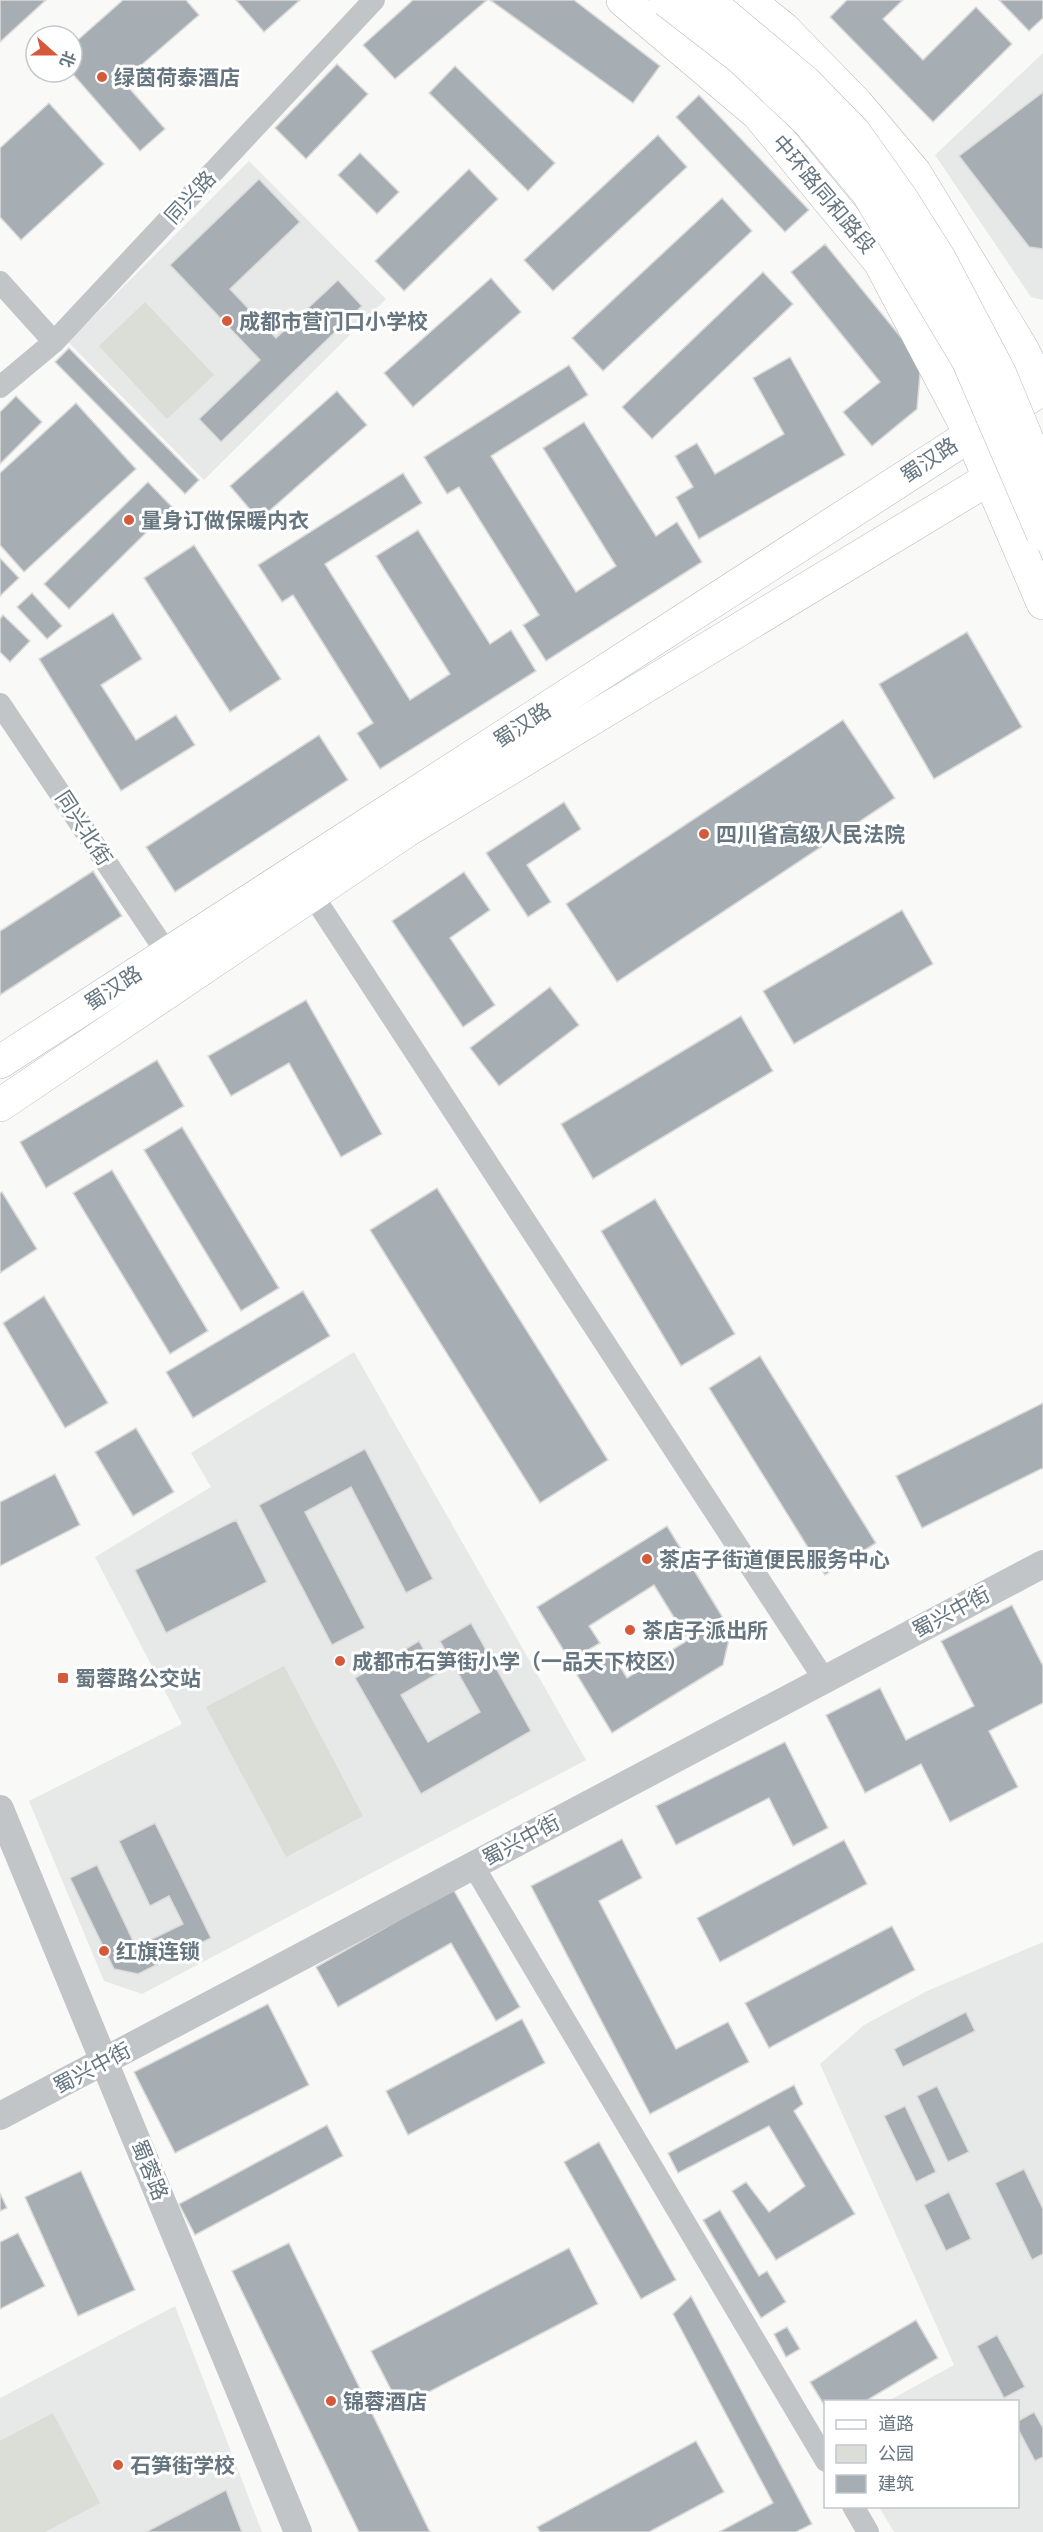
<svg xmlns="http://www.w3.org/2000/svg" width="1043" height="2532" font-family="Poppins,'Noto Sans SC',sans-serif">
	<rect width="100%" height="100%" fill="#f9f9f8"/>
	<!-- built -->
	<g fill="#e7e8e8">
		<path d="M1043,53V300L1031,297L935,155Z"/>
		<path d="M249,161L386,299L204,480L68,342Z"/>
		<path d="M354,1352L586,1760L142,1994L104,1981L29,1801L182,1724L95,1557L211,1487L191,1453Z"/>
		<path d="M1043,1942V2532H894L879,2507L1018,2506V2402L888,2401L954,2365L820,2064L864,2025L927,1991Z"/>
		<path d="M175,2306L262,2532H0V2398Z"/>
	</g>
	<!-- green -->
	<g fill="#daded7">
		<path d="M145,302L214,375L167,419L99,346Z"/>
		<path d="M284,1666L363,1816L286,1857L206,1707Z"/>
		<path d="M53,2413L100,2503L45,2532H0V2441Z"/>
	</g>
	<!-- building -->
	<g fill="#a6aeb4" stroke="#dbdbda" stroke-width="1.5">
		<path d="M0,0H46L0,42Z"/>
		<path d="M123,0H186L199,15L123,81L165,129L140,151L71,72L72,45Z"/>
		<path d="M236,0H300L264,32Z"/>
		<path d="M413,0H487L395,79L363,45Z"/>
		<path d="M490,0H574L660,66L633,103Z"/>
		<path d="M847,0H903L883,19L923,60L976,7L1012,44L933,122L830,17Z"/>
		<path d="M999,0H1043V18L1029,31Z"/>
		<path d="M337,64L368,94L306,159L275,128Z"/>
		<path d="M455,66L555,163L528,191L429,93Z"/>
		<path d="M1043,92V249L1029,247L959,156Z"/>
		<path d="M699,95L809,210L785,232L676,117Z"/>
		<path d="M49,103L104,164L21,240L0,217V148Z"/>
		<path d="M658,135L687,167L553,291L524,260Z"/>
		<path d="M360,153L399,192L377,214L338,175Z"/>
		<path d="M469,169L498,199L404,291L375,261Z"/>
		<path d="M259,179L300,222L230,289L276,338L338,280L362,306L221,442L199,419L260,360L170,265Z"/>
		<path d="M722,198L752,231L603,371L572,338Z"/>
		<path d="M825,244L921,362L917,409L872,446L843,412L880,382L791,272Z"/>
		<path d="M763,272L793,304L652,439L622,407Z"/>
		<path d="M491,278L521,312L413,407L384,373Z"/>
		<path d="M69,348L199,480L185,494L55,362Z"/>
		<path d="M790,357L845,455L699,539L676,497L693,487L675,456L697,443L715,474L784,434L753,378Z"/>
		<path d="M569,365L588,395L491,456L576,592L616,566L543,448L584,422L656,536L677,522L702,562L546,661L523,625L539,615L459,487L447,494L424,457Z"/>
		<path d="M337,391L367,425L259,520L230,486Z"/>
		<path d="M16,396L42,422L0,464V412Z"/>
		<path d="M76,403L136,469L24,572L0,545V473Z"/>
		<path d="M403,473L422,503L325,564L410,700L450,674L376,556L418,530L490,644L511,630L536,671L380,769L357,733L373,723L293,595L282,602L258,565Z"/>
		<path d="M148,482L172,507L69,609L44,584Z"/>
		<path d="M194,545L281,679L230,712L144,578Z"/>
		<path d="M0,558L19,578L0,596Z"/>
		<path d="M32,593L62,626L47,639L17,607Z"/>
		<path d="M113,613L142,659L101,685L136,740L176,715L195,745L121,791L39,659Z"/>
		<path d="M3,615L30,641L10,662L0,652V619Z"/>
		<path d="M967,632L1022,727L934,779L879,684Z"/>
		<path d="M843,720L895,798L617,982L566,904Z"/>
		<path d="M319,735L348,780L175,892L146,847Z"/>
		<path d="M564,802L581,829L527,865L551,902L528,917L486,853Z"/>
		<path d="M93,871L122,916L0,995V931Z"/>
		<path d="M464,872L490,910L450,938L495,1005L463,1027L392,921Z"/>
		<path d="M902,910L933,964L794,1044L763,991Z"/>
		<path d="M550,987L579,1025L499,1086L470,1048Z"/>
		<path d="M306,1000L382,1134L341,1157L289,1063L231,1096L208,1056Z"/>
		<path d="M741,1016L773,1071L593,1179L561,1124Z"/>
		<path d="M157,1060L184,1106L46,1188L20,1142Z"/>
		<path d="M182,1127L279,1288L241,1311L144,1150Z"/>
		<path d="M112,1170L208,1331L170,1354L73,1193Z"/>
		<path d="M437,1188L608,1460L540,1503L370,1230Z"/>
		<path d="M2,1192L37,1249L0,1273V1193Z"/>
		<path d="M655,1199L735,1334L681,1366L601,1231Z"/>
		<path d="M303,1291L330,1336L193,1418L166,1372Z"/>
		<path d="M44,1296L108,1403L65,1428L3,1323Z"/>
		<path d="M760,1356L876,1543L825,1575L709,1388Z"/>
		<path d="M1043,1403V1468L922,1528L896,1476Z"/>
		<path d="M136,1428L174,1492L133,1516L95,1452Z"/>
		<path d="M365,1449L433,1579L406,1593L351,1487L305,1512L365,1628L332,1645L259,1505Z"/>
		<path d="M55,1474L80,1525L0,1566V1502Z"/>
		<path d="M236,1520L267,1582L166,1633L135,1570Z"/>
		<path d="M667,1526L731,1631L723,1665L612,1733L577,1675L612,1653L627,1678L688,1640L654,1585L589,1626L600,1643L570,1661L537,1607Z"/>
		<path d="M1012,1605L1043,1666V1703L989,1731L1018,1787L950,1822L921,1764L865,1793L826,1715L880,1688L906,1740L974,1706L941,1641Z"/>
		<path d="M471,1623L531,1731L421,1794L355,1678L419,1641L437,1674L401,1695L428,1742L480,1712L440,1641Z"/>
		<path d="M785,1742L828,1828L793,1846L769,1798L676,1845L656,1806Z"/>
		<path d="M155,1823L211,1938L138,1974L114,1969L70,1878L97,1865L136,1947L183,1924L169,1896L150,1906L119,1841Z"/>
		<path d="M622,1839L642,1878L599,1901L676,2049L728,2022L749,2062L650,2114L531,1886Z"/>
		<path d="M844,1840L867,1884L720,1962L697,1918Z"/>
		<path d="M453,1889L520,2007L496,2021L451,1943L338,2007L316,1967Z"/>
		<path d="M892,1926L915,1970L769,2048L745,2003Z"/>
		<path d="M268,2004L309,2085L175,2153L134,2072Z"/>
		<path d="M966,2012L975,2031L903,2067L894,2049Z"/>
		<path d="M522,2019L545,2063L408,2135L386,2091Z"/>
		<path d="M794,2085L803,2104L794,2111L855,2214L776,2260L732,2191L746,2182L769,2212L805,2186L769,2126L678,2173L668,2153Z"/>
		<path d="M937,2086L969,2152L948,2162L917,2096Z"/>
		<path d="M905,2106L936,2172L916,2182L884,2116Z"/>
		<path d="M327,2125L343,2156L195,2235L179,2204Z"/>
		<path d="M599,2142L676,2280L641,2299L564,2162Z"/>
		<path d="M1024,2169L1043,2209V2254L1032,2260L995,2183Z"/>
		<path d="M81,2171L135,2290L78,2316L25,2197Z"/>
		<path d="M949,2192L971,2239L946,2251L924,2205Z"/>
		<path d="M0,2193L7,2208L0,2211Z"/>
		<path d="M720,2210L759,2276L767,2271L786,2302L761,2318L703,2220Z"/>
		<path d="M18,2233L45,2286L0,2309V2242Z"/>
		<path d="M289,2243L430,2532H359L232,2271Z"/>
		<path d="M569,2248L598,2304L400,2407L371,2351Z"/>
		<path d="M691,2296L812,2524L796,2532H719L773,2503L673,2314Z"/>
		<path d="M916,2320L938,2358L864,2402H826V2408L810,2382Z"/>
		<path d="M787,2327L800,2349L786,2357L774,2334Z"/>
		<path d="M997,2335L1025,2387L1004,2398L977,2346Z"/>
		<path d="M1034,2412L1043,2428V2457L1035,2461L1018,2429V2421Z"/>
		<path d="M696,2441L724,2492L649,2532H540L537,2527Z"/>
		<path d="M226,2490L242,2532H146Z"/>
	</g>
	<g fill="none" stroke-linecap="round" stroke-linejoin="round">
		<defs>
			<g id="primary">
				<path d="M623,0L758,114L880,262L970,433L1043,603"/>
				<path d="M748,0L784,29L857,104L915,173L1022,349L1043,392"/>
				<path d="M0,1062L1043,388"/>
				<path d="M0,1105L406,831L1038,449"/>
			</g>
		</defs>
		<!-- primary casing -->
		<use href="#primary" stroke="#b4b9bd" stroke-width="34"/>
		<!-- minor -->
		<g stroke="#c1c5c8" stroke-width="22">
			<path d="M0,282L54,342"/>
			<path d="M0,387L54,342L374,0"/>
			<path d="M0,704L167,953"/>
			<path d="M312,894L824,1679"/>
			<path d="M473,1865L826,2461"/>
			<path d="M853,2506L868,2532"/>
		</g>
		<!-- tertiary -->
		<g stroke="#c1c5c8" stroke-width="28">
			<path d="M0,1809L298,2532"/>
			<path d="M0,2116L1043,1564"/>
		</g>
		<!-- primary -->
		<use href="#primary" stroke="#fff" stroke-width="33"/>
		<defs>
			<g id="primary-bridge">
				<path d="M666,0L741,58L809,122L868,193L968,360L1043,534"/>
				<path d="M707,0L805,82L854,132L901,198L939,258L1000,374L1042,476"/>
			</g>
		</defs>
		<!-- primary-bridge casing -->
		<use href="#primary-bridge" stroke="#b4b9bd" stroke-width="34" stroke-linecap="butt"/>
		<!-- primary-bridge -->
		<use href="#primary-bridge" stroke="#fff" stroke-width="33"/>
	</g>
	<!-- markers -->
	<g fill="#d55a3c" stroke="#fff" stroke-width="2">
		<circle cx="102" cy="77" r="6"/>
		<circle cx="227" cy="321" r="6"/>
		<circle cx="129" cy="520" r="6"/>
		<circle cx="704" cy="834" r="6"/>
		<circle cx="647" cy="1559" r="6"/>
		<circle cx="630" cy="1630" r="6"/>
		<circle cx="340" cy="1661" r="6"/>
		<rect x="57" y="1672" width="12" height="12" rx="3"/>
		<circle cx="104" cy="1951" r="6"/>
		<circle cx="331" cy="2401" r="6"/>
		<circle cx="118" cy="2465" r="6"/>
	</g>
	<g text-anchor="middle" dominant-baseline="central" stroke-width="6" stroke-linejoin="round" paint-order="stroke">
		<!-- poi labels -->
		<g font-size="21" font-weight="bold" fill="#667680" stroke="#fff" text-anchor="start">
			<text x="114" y="77">绿茵荷泰酒店</text>
			<text x="239" y="321">成都市营门口小学校</text>
			<text x="141" y="520">量身订做保暖内衣</text>
			<text x="716" y="834">四川省高级人民法院</text>
			<text x="659" y="1559">茶店子街道便民服务中心</text>
			<text x="642" y="1630">茶店子派出所</text>
			<text x="352" y="1661">成都市石笋街小学（一品天下校区）</text>
			<text x="75" y="1678">蜀蓉路公交站</text>
			<text x="116" y="1951">红旗连锁</text>
			<text x="343" y="2401">锦蓉酒店</text>
			<text x="130" y="2465">石笋街学校</text>
		</g>
		<!-- street labels -->
		<g font-size="21" fill="#667680" stroke="#fff">
			<text transform="translate(824 194) rotate(50)">中环路同和路段</text>
			<text transform="translate(190 197) rotate(-47)">同兴路</text>
			<text transform="translate(929 460) rotate(-34)">蜀汉路</text>
			<text transform="translate(522 725) rotate(-33)">蜀汉路</text>
			<text transform="translate(84 828) rotate(57)">同兴北街</text>
			<text transform="translate(113 988) rotate(-33)">蜀汉路</text>
			<text transform="translate(951 1612) rotate(-28)">蜀兴中街</text>
			<text transform="translate(521 1840) rotate(-28)">蜀兴中街</text>
			<text transform="translate(92 2068) rotate(-28)">蜀兴中街</text>
			<text transform="translate(150 2170) rotate(68)">蜀蓉路</text>
		</g>
	</g>
	<!-- legend -->
	<rect x="824" y="2400" width="195" height="108" fill="#ffffff" stroke="#c2c8cc" stroke-width="1.5"/>
	<rect x="836" y="2420" width="30" height="9" fill="#ffffff" stroke="#c2c8cc" stroke-width="1.5"/>
	<text x="878" y="2430" font-size="18" fill="#667680">道路</text>
	<rect x="836" y="2445" width="30" height="18" fill="#daded7" stroke="#c2c8cc" stroke-width="1.5"/>
	<text x="878" y="2460" font-size="18" fill="#667680">公园</text>
	<rect x="836" y="2475" width="30" height="18" fill="#a6aeb4" stroke="#c2c8cc" stroke-width="1.5"/>
	<text x="878" y="2490" font-size="18" fill="#667680">建筑</text>
	<!-- north arrow -->
	<g transform="translate(54 54) rotate(111)"><circle r="28" fill="#ffffff" stroke="#c2c8cc" stroke-width="1.5"/>
	<path d="M0-4.5L10 22L0 15L-10 22Z" fill="#d55a3c"/>
	<text y="-9" font-size="16" font-weight="bold" text-anchor="middle" fill="#667680">北</text>
	</g>
</svg>
